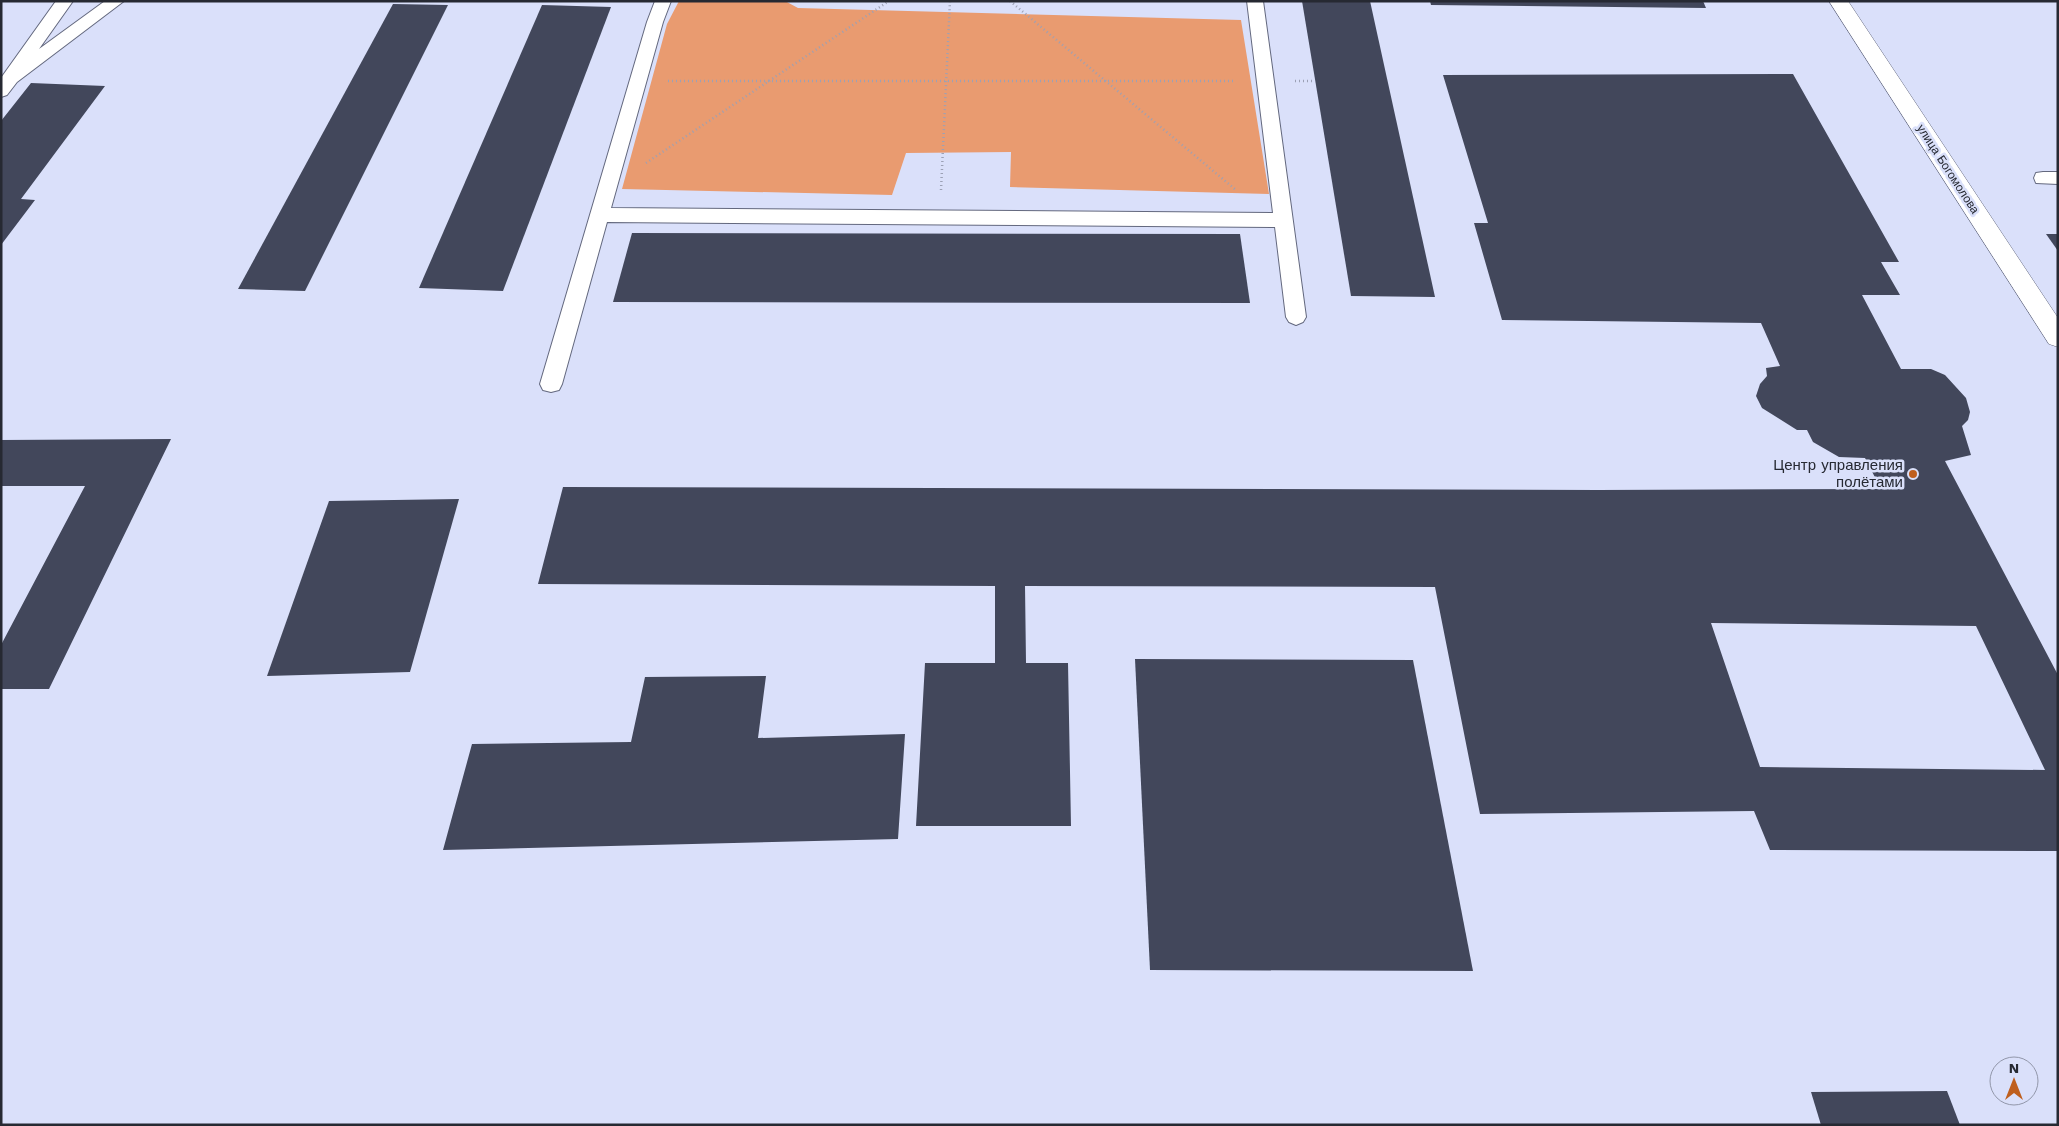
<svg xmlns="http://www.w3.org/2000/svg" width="2059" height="1126" font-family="'Work Sans',sans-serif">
	<rect width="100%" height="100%" fill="#dae0fa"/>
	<!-- green -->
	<path fill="#e99b70" d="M679,1H785L798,8L1241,20L1269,194L1010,187L1011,152L906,153L892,195L622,189L667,24Z"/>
	<!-- building -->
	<g fill="#42475b" fill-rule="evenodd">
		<path d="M1302,1H1370L1435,297L1351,296Z"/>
		<path d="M1430,1H1703L1706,8L1431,5Z"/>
		<path d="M393,4L448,5L305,291L238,289Z"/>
		<path d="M542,5L611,7L503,291L419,288Z"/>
		<path d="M1793,74L1899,262H1881L1900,295H1862L1901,369H1931L1945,375L1966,398L1970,412L1968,420L1962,426L1971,455L1945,461L2058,675V851L1770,850L1754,811L1480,814L1435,587L1025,586L1026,663H1068L1071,826H916L925,663H995V586L538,584L563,487L1598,490L1881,489L1865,458L1839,457L1813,442L1807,430H1797L1762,408L1756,396L1760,384L1767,376L1766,368L1780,366L1761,323L1502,320L1474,223H1488L1443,75ZM1711,623L1976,626L2045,770L1760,767Z"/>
		<path d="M31,83L105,86L21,199L35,200L1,245V121Z"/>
		<path d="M632,233L1240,234L1250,303L613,302Z"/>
		<path d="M2046,234H2058V251Z"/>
		<path d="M171,439L49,689H1V645L85,486H1V440Z"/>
		<path d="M459,499L410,672L267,676L329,501Z"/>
		<path d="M1135,659L1413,660L1473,971L1150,970Z"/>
		<path d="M766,676L758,738L905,734L898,839L443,850L472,744L631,742L645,677Z"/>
		<path d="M1947,1091L1960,1125H1821L1811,1092Z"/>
	</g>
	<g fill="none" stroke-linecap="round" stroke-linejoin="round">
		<defs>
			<g id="service">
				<path d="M56,1H73L39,49L105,1H124L17,82L7,95L1,97V78Z"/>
				<path d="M655,1H671L663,22L611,208L1273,213L1247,1H1263L1306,317L1303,322L1296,325L1289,322L1286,317L1275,227L607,222L562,384L559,390L551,392L543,390L540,384L647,22Z"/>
				<path d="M2043,172H2058V184L2036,183L2034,178L2036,173Z"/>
			</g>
			<path id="minor" d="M1829,1H1848L2058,318V347L2049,344Z"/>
		</defs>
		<!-- service casing -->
		<use href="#service" stroke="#63687e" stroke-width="2"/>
		<!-- minor casing -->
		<use href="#minor" stroke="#63687e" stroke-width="1"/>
		<!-- path -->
		<g stroke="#9ca1b5" stroke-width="2.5" stroke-dasharray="1 3" stroke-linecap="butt">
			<path d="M1010,1L1236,190"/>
			<path d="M668,81H1236"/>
			<path d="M1295,81H1315"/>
			<path d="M646,163L889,1"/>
			<path d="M941,190L950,1"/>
		</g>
		<!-- service -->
		<use href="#service" fill="#fff" fill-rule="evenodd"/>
		<!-- minor -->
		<use href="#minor" fill="#fff" fill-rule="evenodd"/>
	</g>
	<!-- markers -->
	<circle fill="#bf5f1e" stroke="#dae0fa" stroke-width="2" cx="1913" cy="474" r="5"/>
	<g text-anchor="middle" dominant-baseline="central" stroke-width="5" stroke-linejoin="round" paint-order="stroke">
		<!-- far-street labels -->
		<g font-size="12" fill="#262932" stroke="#dae0fa">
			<text transform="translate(1948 169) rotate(57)">улица Богомолова</text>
		</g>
		<!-- poi labels -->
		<g font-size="15" fill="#262932" stroke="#dae0fa" text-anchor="end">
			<text x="1903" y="465">Центр управления<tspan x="1903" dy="17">полётами</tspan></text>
		</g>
	</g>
	<!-- border -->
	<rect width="2059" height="1126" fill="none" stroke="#262932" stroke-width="5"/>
	<!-- north arrow -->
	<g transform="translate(2014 1081)"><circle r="24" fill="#dae0fa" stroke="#9297aa"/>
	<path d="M0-4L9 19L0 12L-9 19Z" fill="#bf5f1e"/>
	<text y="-8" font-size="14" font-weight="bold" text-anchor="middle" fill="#262932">N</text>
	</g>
</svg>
